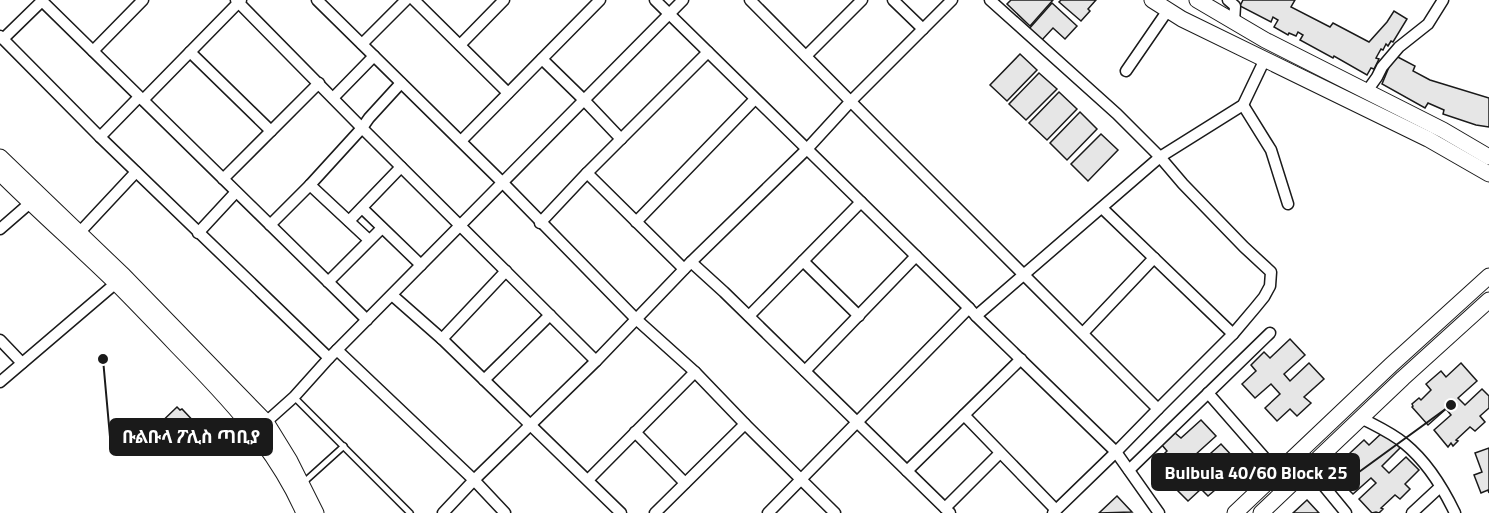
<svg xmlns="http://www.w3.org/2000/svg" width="1489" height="513" font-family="'Titillium Web','Noto Sans Ethiopic',sans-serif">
	<rect width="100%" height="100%" fill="#fff"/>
	<!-- building -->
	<g fill="#e6e6e6" stroke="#1a1a1a" stroke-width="1.5">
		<path d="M1011,0H1053L1030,26L1007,4Z"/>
		<path d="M1061,0H1096L1088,9L1090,11L1081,21L1059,2Z"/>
		<path d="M1243,0H1295L1291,7L1330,27L1333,23L1369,42L1387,22L1394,11L1407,19L1393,42L1391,41L1388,46L1386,44L1383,50L1381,49L1376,58L1379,59L1374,69L1371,68L1367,75L1334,56L1333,58L1300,40L1303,35L1298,32L1296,36L1289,33L1288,35L1274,27L1278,20L1273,17L1271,22L1240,6Z"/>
		<path d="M1052,3L1077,26L1065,39L1053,28L1041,41L1028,30Z"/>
		<path d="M1020,54L1037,70L1007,101L990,85Z"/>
		<path d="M1394,55L1415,66L1413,71L1430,80L1489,98V127L1476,125L1443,114L1444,110L1428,103L1425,108L1382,84Z"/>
		<path d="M1039,73L1057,89L1026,120L1009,104Z"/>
		<path d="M1059,92L1077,109L1047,140L1029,123Z"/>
		<path d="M1080,112L1097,129L1067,160L1050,143Z"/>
		<path d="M1101,134L1118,150L1088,181L1071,164Z"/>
		<path d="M1290,339L1305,355L1284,374L1290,381L1309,363L1324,379L1304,397L1311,403L1297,416L1290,409L1277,421L1265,408L1280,394L1271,384L1255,398L1242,384L1256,371L1251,365L1264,352L1270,358Z"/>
		<path d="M1461,363L1477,381L1458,398L1465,405L1482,389L1489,396V408L1480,416L1485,422L1475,431L1470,427L1456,440L1458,441L1453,446L1451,443L1448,447L1434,430L1451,415L1446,409L1428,425L1412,407L1413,406L1412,404L1419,398L1421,400L1431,390L1426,384L1441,371L1446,377Z"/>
		<path d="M177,407L180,410L182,409L198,426L196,428L199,431L173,455L151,432Z"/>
		<path d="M1201,420L1216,436L1195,455L1201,462L1221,444L1235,459L1215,477L1222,484L1208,496L1201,489L1188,501L1176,489L1191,475L1182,465L1166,479L1153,465L1167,451L1162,445L1175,433L1181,438Z"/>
		<path d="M1384,431L1400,448L1382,466L1389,473L1406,457L1419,470L1405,484L1410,489L1400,499L1395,495L1381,508L1383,509L1379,513L1376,512L1372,513L1359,499L1376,483L1371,478L1353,494L1336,477L1338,475L1336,473L1343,467L1345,469L1355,459L1350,453L1364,440L1369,445Z"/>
		<path d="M1489,448V493L1488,490L1481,493L1474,475L1482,472L1475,453Z"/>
		<path d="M1117,496L1132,512L1099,513Z"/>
		<path d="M1307,500L1319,513H1293Z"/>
	</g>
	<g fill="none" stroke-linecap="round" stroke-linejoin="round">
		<defs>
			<g id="lane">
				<path d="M294,397L410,513"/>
				<path d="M303,483L344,446"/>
			</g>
			<g id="street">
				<path d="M41,0L367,320"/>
				<path d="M236,0L362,128L596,361"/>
				<path d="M317,0L503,183L636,319L695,372L745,424L835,513"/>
				<path d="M414,0L508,93"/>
				<path d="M655,0L969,308"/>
				<path d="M750,0L881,132L1158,409L1116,452L976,316"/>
				<path d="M893,0L923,29"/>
				<path d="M990,0L1117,114L1160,157L1183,184L1244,247L1271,272L1270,286L1264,297L1255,308L1233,334L1158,409"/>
				<path d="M1228,0L1235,6L1234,22"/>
				<path d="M0,36L100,137L329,358"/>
				<path d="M3,39L43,0"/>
				<path d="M362,44L406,0"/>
				<path d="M460,45L504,0"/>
				<path d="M93,51L143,0"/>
				<path d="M190,52L271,131"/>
				<path d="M806,56L862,0"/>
				<path d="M542,59L584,100L621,139"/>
				<path d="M1126,71L1168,10"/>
				<path d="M1367,91L1377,77L1382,67L1399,47L1428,24L1443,0"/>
				<path d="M333,98L374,56"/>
				<path d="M143,100L241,0"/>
				<path d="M1243,105L1271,150L1288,204"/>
				<path d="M100,137L139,97"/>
				<path d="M461,141L600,0"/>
				<path d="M587,173L684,269"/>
				<path d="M223,179L319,83"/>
				<path d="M310,185L369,240"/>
				<path d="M362,208L421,265"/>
				<path d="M1102,208L1233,334"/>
				<path d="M349,221L401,167"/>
				<path d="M636,222L755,99"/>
				<path d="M540,223L587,173L708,52"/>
				<path d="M270,225L310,185L362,128L369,118L401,83"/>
				<path d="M0,229L30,203"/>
				<path d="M79,233L136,172"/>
				<path d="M198,233L236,192"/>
				<path d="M803,261L859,316"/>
				<path d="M691,262L724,292L950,513"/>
				<path d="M328,282L382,228"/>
				<path d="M392,295L442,339L621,513"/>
				<path d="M749,316L861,202"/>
				<path d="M1083,333L1154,258"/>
				<path d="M442,339L506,271"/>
				<path d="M0,340L22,363"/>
				<path d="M337,350L474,480L505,513"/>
				<path d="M805,371L916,256"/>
				<path d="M484,380L550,315"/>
				<path d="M0,382L116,283"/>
				<path d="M1208,393L1278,473"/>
				<path d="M964,415L1056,510"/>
				<path d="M1361,418C1376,426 1392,433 1405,444C1427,462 1443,488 1455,513"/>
				<path d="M266,422L294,397L329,358L683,0"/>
				<path d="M635,432L685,483"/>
				<path d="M1309,468L1346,513"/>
				<path d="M1129,470L1270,333"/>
				<path d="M907,471L1021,359"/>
				<path d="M588,480L695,372"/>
				<path d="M945,508L1000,453"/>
				<path d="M443,513L474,480L596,361L691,262L807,149L851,101L952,0"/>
				<path d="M655,513L745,424"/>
				<path d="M768,513L969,308L976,316L1160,157L1243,105L1265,59"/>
				<path d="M1053,513L1116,452L1159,513"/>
				<path d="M1412,513L1440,487"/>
			</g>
			<g id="secondary">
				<path d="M1152,0L1182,19L1428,139L1489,174"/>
				<path d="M1197,0L1265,40L1443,130L1489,157"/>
				<path d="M0,157L124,276L266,422L290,461L316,513"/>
				<path d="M0,173C38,211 78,246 116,283C137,304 157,325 177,346C226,396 276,448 304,513"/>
				<path d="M1235,513L1391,365L1489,276"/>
				<path d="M1261,513L1403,378L1489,300"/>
			</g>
		</defs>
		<!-- lane casing -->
		<use href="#lane" stroke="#1a1a1a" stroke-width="8"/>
		<!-- street casing -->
		<use href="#street" stroke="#1a1a1a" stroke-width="13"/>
		<!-- secondary casing -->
		<use href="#secondary" stroke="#1a1a1a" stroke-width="17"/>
		<!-- lane -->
		<use href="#lane" stroke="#fff" stroke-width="5"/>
		<!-- street -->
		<use href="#street" stroke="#fff" stroke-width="10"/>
		<!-- secondary -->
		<use href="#secondary" stroke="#fff" stroke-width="15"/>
	</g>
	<!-- callouts -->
	<path fill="none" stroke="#1a1a1a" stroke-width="2" d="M103 359L110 437M1451 405L1359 472"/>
	<g fill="#1a1a1a" stroke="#fff" stroke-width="2">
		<circle cx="103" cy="359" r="6"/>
		<circle cx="1451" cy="405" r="6"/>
	</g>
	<g fill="#1a1a1a" stroke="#1a1a1a" stroke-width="2">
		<rect x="110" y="419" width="162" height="36" rx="6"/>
		<rect x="1152" y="454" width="207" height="36" rx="6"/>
	</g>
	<g font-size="18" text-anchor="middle" font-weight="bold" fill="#fff">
		<text x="191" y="443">ቡልቡላ ፖሊስ ጣቢያ</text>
		<text x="1256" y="479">Bulbula 40/60 Block 25</text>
	</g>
</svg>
